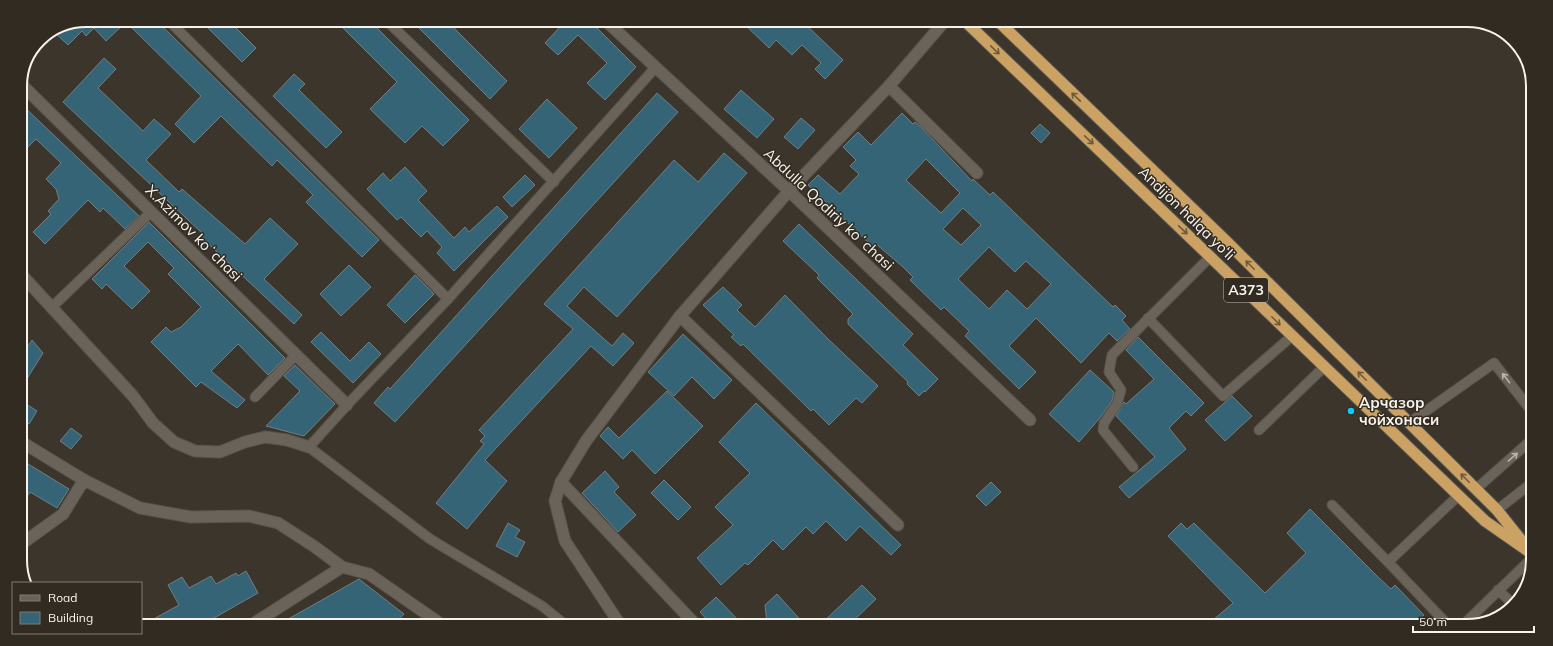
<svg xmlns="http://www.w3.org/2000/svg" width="1553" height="646" font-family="Mulish,sans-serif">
	<rect width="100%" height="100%" fill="#3b352c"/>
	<!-- building -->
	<g fill="#346475" stroke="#717e84" fill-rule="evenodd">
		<path d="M86,20H156L379,240L362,257L306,202L313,195L277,160L272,166L221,116L194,143L175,124L201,96L126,22L106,41L94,28L86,36L82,31L68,45L55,33Z"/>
		<path d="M200,20H228L256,48L242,62Z"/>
		<path d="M336,21H370L469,120L443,146L422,126L405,143L370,109L397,82Z"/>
		<path d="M412,21H447L507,81L490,99Z"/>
		<path d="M552,22H591L636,67L605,100L587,83L607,63L578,35L558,55L545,43L559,28Z"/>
		<path d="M742,22L804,23L843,60L825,79L815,69L821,63L802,45L792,55L776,40L769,48Z"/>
		<path d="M104,58L116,69L98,88L143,131L154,119L171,134L146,160L179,192L182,189L245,244L270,218L298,244L264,279L302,315L294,324L201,237L203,234L63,102Z"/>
		<path d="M294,74L305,84L299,90L342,132L326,148L273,96Z"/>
		<path d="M741,90L774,119L757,138L724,109Z"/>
		<path d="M657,93L678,112L395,422L374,403L388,387L390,389Z"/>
		<path d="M547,99L577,128L549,158L519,129Z"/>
		<path d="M20,103L139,216L125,229L103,208L100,212L88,200L45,244L33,232L51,214L48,211L59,199L56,189L46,179L61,163L36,139L20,155Z"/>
		<path d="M902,113L913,124L915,122L921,127L972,181L973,179L990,195L993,192L1113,307L1115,305L1126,316L1122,320L1130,329L1117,341L1109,333L1081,363L1036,318L1009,346L1036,372L1019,389L965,336L969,331L944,307L941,310L910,280L913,277L903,267L875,243L872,246L808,185L818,175L840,194L859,174L850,166L856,160L843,147L858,132L871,145ZM926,159L960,193L941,213L906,180ZM963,208L981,225L961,245L943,229ZM989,247L1015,272L1026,261L1051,284L1027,309L1007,290L989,309L958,279Z"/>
		<path d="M801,118L815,130L798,149L784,137Z"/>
		<path d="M1040,124L1050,133L1041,143L1031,133Z"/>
		<path d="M724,153L747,173L617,317L584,287L567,306L612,346L623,333L634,343L613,366L591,346L485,460L507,481L467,529L436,503L484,444L480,441L485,436L479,430L573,329L544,304L674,160L698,182Z"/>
		<path d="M405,167L427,191L418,200L454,238L465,227L469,232L497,206L508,217L454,271L437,253L442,247L427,231L421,237L401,217L397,220L367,189L383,173L390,181Z"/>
		<path d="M525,175L535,185L512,207L503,197Z"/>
		<path d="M149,222L285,358L268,375L238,344L211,371L245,400L237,408L201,382L196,387L151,342L166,327L171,332L181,327L201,307L168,274L174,268L148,242L124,266L150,291L132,309L106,284L102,289L92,279Z"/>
		<path d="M799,224L913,334L903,345L938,379L925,392L924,391L919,396L907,384L908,382L848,324V319L853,314L817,278L819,275L783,241Z"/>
		<path d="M349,265L371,287L341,316L320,294Z"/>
		<path d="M415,275L434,294L405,323L387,305Z"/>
		<path d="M723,287L742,305L737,310L755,327L785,295L828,339L878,386L862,403L856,398L829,425L813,409L811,411L743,344L741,346L731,337L734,335L703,305Z"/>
		<path d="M321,332L350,361L369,342L381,354L353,383L311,342Z"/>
		<path d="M683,334L732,380L714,399L692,377L674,396L648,372Z"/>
		<path d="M1138,337L1204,403L1191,416L1186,411L1169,428L1186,449L1129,498L1119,487L1155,457L1116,416L1124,402L1126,404L1154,379L1126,350Z"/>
		<path d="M32,340L43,353L20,390V358Z"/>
		<path d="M295,365L335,404L304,436L266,426L300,391L284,376Z"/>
		<path d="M1090,370L1114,392L1112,401L1099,419L1079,442L1049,414Z"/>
		<path d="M667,391L703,426L655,474L632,450L623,459L600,436L608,427L619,438Z"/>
		<path d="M1232,396L1252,416L1225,441L1205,420Z"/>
		<path d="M20,400L37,411L29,424L20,418Z"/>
		<path d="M756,403L901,545L891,555L860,526L846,541L826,521L813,534L806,527L783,550L773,540L748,565L745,563L721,585L697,558L733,525L715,507L750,473L719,442Z"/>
		<path d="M71,428L82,436L71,449L60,441Z"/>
		<path d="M20,459L69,489L57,508L30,492L20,507Z"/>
		<path d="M605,471L619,487L614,492L636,515L618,532L582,493Z"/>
		<path d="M664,480L691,507L678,520L651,493Z"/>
		<path d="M991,482L1001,492L986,506L976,496Z"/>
		<path d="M1310,509L1378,577L1391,589L1395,585L1424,615L1420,618L1428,626L1207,625L1233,603L1168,536L1181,523L1187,529L1194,523L1265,593L1306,553L1287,533Z"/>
		<path d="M508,523L520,530L515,537L525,542L517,557L496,546Z"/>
		<path d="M246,571L258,593L207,622L150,621L179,605L168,585L182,577L189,588L211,576L216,584L236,573L238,576Z"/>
		<path d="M359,579L404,614L397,622H283Z"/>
		<path d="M862,585L876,599L850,624H821Z"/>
		<path d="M777,594L804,624H767L765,605Z"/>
		<path d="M716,597L741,623H710L700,612Z"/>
	</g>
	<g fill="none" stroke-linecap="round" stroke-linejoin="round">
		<defs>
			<g id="service">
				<path d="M168,20L448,299"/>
				<path d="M387,21L554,182"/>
				<path d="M52,307L151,212"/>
				<path d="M1148,318L1223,396L1292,336"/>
				<path d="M255,397L296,355"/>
				<path d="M1409,423L1494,363L1530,409"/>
				<path d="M1259,430L1324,367"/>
				<path d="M1133,467L1103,430L1104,423L1117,404L1121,390L1109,372L1112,355L1211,256"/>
				<path d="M1476,489L1529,442"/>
				<path d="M1332,505L1388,562L1458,496"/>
				<path d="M1497,510L1529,485"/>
				<path d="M1388,562L1449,626"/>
				<path d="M1498,590L1513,604"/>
				<path d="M563,623L542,606L430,539L309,447L347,405L448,299L655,68"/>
				<path d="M1462,626L1528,562"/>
			</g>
			<g id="minor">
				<path d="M607,22L789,191L1030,420"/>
				<path d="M20,83L347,405"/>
				<path d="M889,86L977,173"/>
				<path d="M20,273L133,396L153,423L174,442L195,451L220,452L245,442L265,437L287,440L309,447"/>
				<path d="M680,316L898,525"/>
				<path d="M20,441L84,480L140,508L191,517L249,516L278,523L315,547L342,567L369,574L438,622"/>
				<path d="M561,482L694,623"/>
				<path d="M20,545L63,514L84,480"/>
				<path d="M256,622L342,567"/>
				<path d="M619,623L565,541L555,501L561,482L586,441L680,316L789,191L889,86L943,23"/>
			</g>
			<g id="trunk">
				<path d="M967,23L1485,521L1528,551"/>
				<path d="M1000,23L1226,241L1497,510L1525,545"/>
			</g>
		</defs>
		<!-- service casing -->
		<use href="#service" stroke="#59544c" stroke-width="11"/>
		<!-- minor casing -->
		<use href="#minor" stroke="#59544c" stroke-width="13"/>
		<!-- trunk casing -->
		<use href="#trunk" stroke="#59544c" stroke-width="13"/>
		<!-- service -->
		<use href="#service" stroke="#6a6359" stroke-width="9"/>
		<!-- minor -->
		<use href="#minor" stroke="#6a6359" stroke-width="11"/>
		<!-- trunk -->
		<use href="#trunk" stroke="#cca264" stroke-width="11"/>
	</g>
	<!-- one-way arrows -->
	<defs><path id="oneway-shaft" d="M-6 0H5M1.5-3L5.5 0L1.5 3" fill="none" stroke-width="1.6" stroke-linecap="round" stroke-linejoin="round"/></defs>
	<g stroke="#6f5b3c">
		<use href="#oneway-shaft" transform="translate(995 50) rotate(44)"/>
		<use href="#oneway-shaft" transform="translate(1076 97) rotate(-136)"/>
		<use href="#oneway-shaft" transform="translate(1089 140) rotate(43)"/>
		<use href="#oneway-shaft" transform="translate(1183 230) rotate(43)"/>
		<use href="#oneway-shaft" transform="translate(1250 265) rotate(-135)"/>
		<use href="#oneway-shaft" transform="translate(1276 321) rotate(45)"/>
		<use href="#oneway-shaft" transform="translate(1362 376) rotate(-135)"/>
		<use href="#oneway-shaft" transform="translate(1465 478) rotate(-135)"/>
	</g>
	<g stroke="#b8b2aa">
		<use href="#oneway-shaft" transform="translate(1506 378) rotate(-128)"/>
		<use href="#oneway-shaft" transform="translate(1513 457) rotate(-41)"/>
	</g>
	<!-- markers -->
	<circle fill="#0fcafa" stroke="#312b22" stroke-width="1.5" cx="1351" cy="411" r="4"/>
	<g text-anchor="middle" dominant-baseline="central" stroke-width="3" stroke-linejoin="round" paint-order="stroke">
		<!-- shield labels -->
		<rect fill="#312b22" stroke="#bcb7b0" stroke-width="1" x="1224" y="278" width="44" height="24" rx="3"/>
		<g font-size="14" font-weight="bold" fill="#f7f3ed">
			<text x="1246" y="290">A373</text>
		</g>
		<!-- street labels -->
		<g font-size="15" fill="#f7f3ed" stroke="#312b22">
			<text transform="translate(829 209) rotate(43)">Abdulla Qodiriy koʻchasi</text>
			<text transform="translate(1187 213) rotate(44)">Andijon halqa yo‘li</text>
			<text transform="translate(194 233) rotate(45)">X.Azimov koʻchasi</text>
		</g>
		<!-- poi labels -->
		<g font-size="15" font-weight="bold" fill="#f7f3ed" stroke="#312b22" text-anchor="start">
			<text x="1359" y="402">Арчазор<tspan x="1359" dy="17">чойхонаси</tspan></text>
		</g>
	</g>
	<!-- crop -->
	<path d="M0 0H1553V646H0ZM86 27H1467A59 59 0 0 1 1526 86V560A59 59 0 0 1 1467 619H86A59 59 0 0 1 27 560V86A59 59 0 0 1 86 27Z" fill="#312b22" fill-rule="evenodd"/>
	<path fill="none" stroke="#f7f3ed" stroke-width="2" d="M86 27H1467A59 59 0 0 1 1526 86V560A59 59 0 0 1 1467 619H86A59 59 0 0 1 27 560V86A59 59 0 0 1 86 27Z"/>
	<!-- legend -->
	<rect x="12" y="582" width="130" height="52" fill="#312b22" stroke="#807b73"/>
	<rect x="20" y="595" width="20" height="6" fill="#6a6359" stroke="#807b73"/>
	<text x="48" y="602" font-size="12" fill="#f7f3ed">Road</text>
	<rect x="20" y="612" width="20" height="12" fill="#346475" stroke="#807b73"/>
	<text x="48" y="622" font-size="12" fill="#f7f3ed">Building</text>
	<!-- scale -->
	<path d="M1413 626v6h121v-6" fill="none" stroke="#f7f3ed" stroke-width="2"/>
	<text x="1419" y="626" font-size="12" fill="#f7f3ed" stroke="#312b22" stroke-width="3" paint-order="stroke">50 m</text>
</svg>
